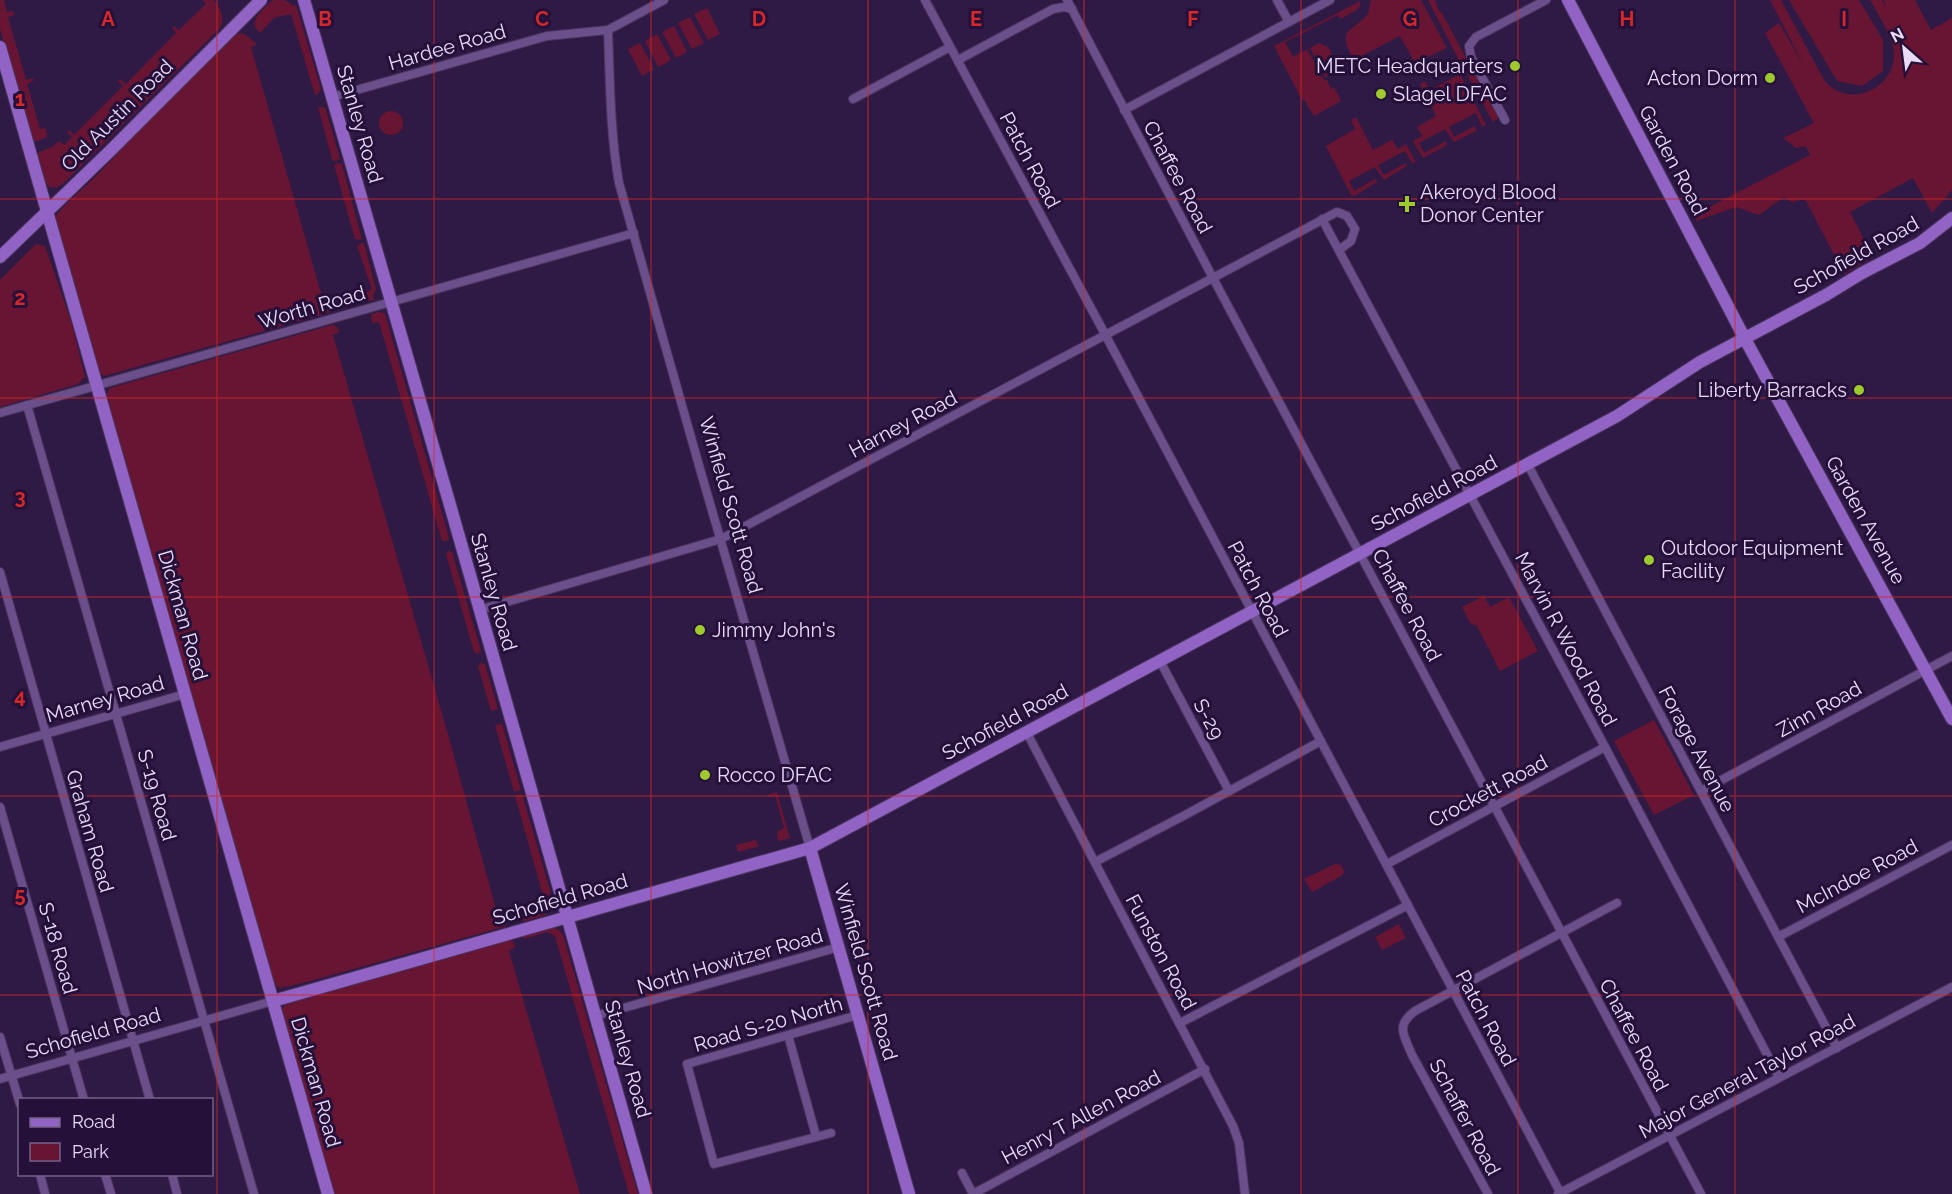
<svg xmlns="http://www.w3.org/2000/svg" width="1952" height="1194" font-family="Raleway,sans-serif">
	<rect width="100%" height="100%" fill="#2f1a45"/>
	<!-- green -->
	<g fill="#671532">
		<path d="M0,0H4L7,12L13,11L15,15L8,17L26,80L33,78V81L27,84L40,129L46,128L47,137L38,141H34L30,135L0,29Z"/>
		<path d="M203,0H214C220,10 226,16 220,28L66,181C60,186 54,191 47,185L37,158L39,152L52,147L59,141L64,145L72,137L67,132L69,130L74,135L123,86L118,81L120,79L126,84L176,33L172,28L174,26L179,30L206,4Z"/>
		<path d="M273,0H285L294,6L296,5L321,89L318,94L315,95L291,14L274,18L260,33C246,22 264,8 273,0Z"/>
		<path d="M1371,0H1421L1447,48L1415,63L1400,36L1354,60C1336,28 1350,34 1368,14Z"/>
		<path d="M1428,0H1435L1439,11L1442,13L1470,66L1464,70Z"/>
		<path d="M1770,0H1781L1822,76C1824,80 1828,85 1831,87C1858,107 1897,84 1894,51C1893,37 1877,13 1870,0H1882L1886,7L1884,0H1915L1931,30L1952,18V190L1932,213L1913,178L1850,212L1873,257L1844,274L1805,199L1792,202L1784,197L1759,215L1736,207L1696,221L1695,217L1713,205L1810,155L1806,146L1796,148L1783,138L1814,123L1765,33L1779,23L1804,66Z"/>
		<path d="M1789,0H1859L1883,40V71L1862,86L1837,81Z"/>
		<path d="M1360,1V6L1357,10L1340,19L1338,15L1285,42L1293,57L1307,49L1324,80H1327L1331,89L1334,87L1341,101L1314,116L1304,100H1302L1274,46Z"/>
		<path d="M707,8L720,34L708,40L694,14Z"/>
		<path d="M690,17L704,43L692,49L678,23Z"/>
		<path d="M674,26L687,52L676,58L662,32Z"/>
		<path d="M243,33L257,44L251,47L324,304L331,303L333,310L331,312L104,376L97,372L54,219C63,204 86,187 99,173C142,128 185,83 230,39L236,34Z"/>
		<path d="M657,34L671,60L658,67L645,41Z"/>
		<path d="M640,43L654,69L642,76L628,49Z"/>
		<path d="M1319,43L1328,47L1339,68L1327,74V78L1325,77L1310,48Z"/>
		<path d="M1472,69L1499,117L1493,122L1466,72Z"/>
		<path d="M1460,74L1486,125L1482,127L1476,113L1449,127L1454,137L1475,126L1476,131L1454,142L1445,129L1419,143L1424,153L1446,141L1447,145L1423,158L1413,141L1422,136L1417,127L1436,116L1420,84L1425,81L1430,90Z"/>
		<path d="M318,107H324L326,110L340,159L339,160L333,161L332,159Z"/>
		<circle cx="391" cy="123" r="12"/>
		<path d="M1356,117L1373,150L1392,140L1398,149L1406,144L1416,162L1412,163L1405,151L1378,165L1384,175L1406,163L1407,166L1384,180L1375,167L1349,181L1354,191L1375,179L1377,182L1354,196L1351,195L1326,146L1355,129L1351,120Z"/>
		<path d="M338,163L342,164L362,240L355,239L334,165Z"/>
		<path d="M362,243H364L376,289L373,296L374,300L368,301L364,294L372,289L357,246Z"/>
		<path d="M36,244L45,246L71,321L85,377L78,384L0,407V280Z"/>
		<path d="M377,312L384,313L386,317L449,538L447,541H442L379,322L372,323L371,315Z"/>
		<path d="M332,325H335L340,332L333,335L449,738L499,920L508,917L506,926L503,927L307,982L280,988L273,983L104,399L110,388Z"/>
		<path d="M448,551L452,552L481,651L478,654L474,652L446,554Z"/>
		<path d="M1484,596L1490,607L1509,597L1538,651L1500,671L1477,626L1470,623L1462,607Z"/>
		<path d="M481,663L485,664L498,709L491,711L478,666Z"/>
		<path d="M1654,720L1694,795L1654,815L1614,741Z"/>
		<path d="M502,724L521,790L514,792L495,725Z"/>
		<path d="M777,792L790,838L738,852L736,845L755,840L759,846L778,841L777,832L784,828L775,795L769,797L768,795Z"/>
		<path d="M522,794L550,890L551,904L546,906L515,796Z"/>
		<path d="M1337,863L1338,865L1340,864L1345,872L1343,873V875L1312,892L1304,879Z"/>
		<path d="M538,908V910L545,908L546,915L525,921L519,920L518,914Z"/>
		<path d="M1399,924L1406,938L1382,950L1375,937Z"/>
		<path d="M552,927L559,930L563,935L638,1194H629L555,936L547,932L524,939L522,937Z"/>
		<path d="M512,939L515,947L509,951L580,1194H333L281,1010L287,1003Z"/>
	</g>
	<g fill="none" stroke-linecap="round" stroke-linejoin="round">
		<defs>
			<g id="street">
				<path d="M925,0L1106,336L1561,1194"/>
				<path d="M1067,0L1213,278L1701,1194"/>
				<path d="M1277,0L1289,22"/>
				<path d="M608,30C610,81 610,132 619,183L702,476L810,848"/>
				<path d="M958,60L1053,9L1064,7L1072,9"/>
				<path d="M332,97L547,36L608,30L664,0"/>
				<path d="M853,99L950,47"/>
				<path d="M1124,110L1330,0"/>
				<path d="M1505,120L1471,57L1469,46L1476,37L1546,0"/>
				<path d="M1322,219L1605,747L1779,1077"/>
				<path d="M27,405L254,1194"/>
				<path d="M0,413L634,233"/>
				<path d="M1528,465L1837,1048"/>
				<path d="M0,572L150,1100"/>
				<path d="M479,610L721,539L1337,212L1347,216L1355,229L1351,241L1339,250"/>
				<path d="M1160,661L1229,791"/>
				<path d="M1027,733L1233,1126L1239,1143L1245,1194"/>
				<path d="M0,747L185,694"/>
				<path d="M1701,791L1952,656"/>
				<path d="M0,807L84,1100"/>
				<path d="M1095,862L1187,814L1321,741"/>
				<path d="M1387,864L1605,747"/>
				<path d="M1778,937L1952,845"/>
				<path d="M595,1016L839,947"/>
				<path d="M1180,1023L1408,905"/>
				<path d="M788,1035L816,1136"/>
				<path d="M0,1037L20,1104"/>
				<path d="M0,1079L273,1001"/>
				<path d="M831,1133L714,1164L687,1064L858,1015"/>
				<path d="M962,1173L973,1194"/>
				<path d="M40,1174L45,1194"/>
				<path d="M105,1174L111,1194"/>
				<path d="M172,1174L177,1194"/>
				<path d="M973,1194L1205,1069"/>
				<path d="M1488,1194L1412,1055C1404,1035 1395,1026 1415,1011L1617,903"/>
				<path d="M1558,1194L1952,987"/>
			</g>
			<g id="secondary">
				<path d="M304,0L450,505L646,1194"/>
				<path d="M1568,0L1745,339L1952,719"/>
				<path d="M0,47L328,1194"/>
				<path d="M0,257L108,153L261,0"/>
				<path d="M810,848L909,1194"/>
				<path d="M273,1001L810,848L1617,416L1700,362L1826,295L1862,273L1920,243L1952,218"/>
			</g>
		</defs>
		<!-- street casing -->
		<use href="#street" stroke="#49355e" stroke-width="10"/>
		<!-- secondary casing -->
		<use href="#secondary" stroke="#49355e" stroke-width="14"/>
		<!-- street -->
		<use href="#street" stroke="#6b4f8b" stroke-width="8"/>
		<!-- secondary -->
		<use href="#secondary" stroke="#9163c4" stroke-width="12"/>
	</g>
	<!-- grid -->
	<path fill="none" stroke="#d62828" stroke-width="1.5" stroke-opacity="0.55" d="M217,0V1194M434,0V1194M651,0V1194M868,0V1194M1084,0V1194M1301,0V1194M1518,0V1194M1735,0V1194M0,199H1952M0,398H1952M0,597H1952M0,796H1952M0,995H1952"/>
	<!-- markers -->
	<g fill="#9fca2d" stroke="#25103a" stroke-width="2">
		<circle cx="1515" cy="66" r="6"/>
		<circle cx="1770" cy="78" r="6"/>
		<circle cx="1381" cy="94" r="6"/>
		<path d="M1404 195h6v6h6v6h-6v6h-6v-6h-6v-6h6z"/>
		<circle cx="1859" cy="390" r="6"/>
		<circle cx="1649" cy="560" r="6"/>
		<circle cx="700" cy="630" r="6"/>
		<circle cx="705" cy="775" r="6"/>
	</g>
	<g text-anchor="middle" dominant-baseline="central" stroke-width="6" stroke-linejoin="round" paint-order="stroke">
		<!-- street labels -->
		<g font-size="20" fill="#e7dbf7" stroke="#25103a">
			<text transform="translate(447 47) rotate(-16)">Hardee Road</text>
			<text transform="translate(117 115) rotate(-45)">Old Austin Road</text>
			<text transform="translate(360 124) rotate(74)">Stanley Road</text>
			<text transform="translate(1030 160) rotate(62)">Patch Road</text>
			<text transform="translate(1673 160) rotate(62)">Garden Road</text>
			<text transform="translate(1178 177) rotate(62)">Chaffee Road</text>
			<text transform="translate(1856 255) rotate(-29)">Schofield Road</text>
			<text transform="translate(312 307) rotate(-16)">Worth Road</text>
			<text transform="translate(903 424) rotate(-28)">Harney Road</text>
			<text transform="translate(1434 493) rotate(-28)">Schofield Road</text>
			<text transform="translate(731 505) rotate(74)">Winfield Scott Road</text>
			<text transform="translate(1866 520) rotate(61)">Garden Avenue</text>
			<text transform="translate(1258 589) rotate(62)">Patch Road</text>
			<text transform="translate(494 592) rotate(74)">Stanley Road</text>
			<text transform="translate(1407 605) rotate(62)">Chaffee Road</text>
			<text transform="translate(183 615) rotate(74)">Dickman Road</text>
			<text transform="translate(1566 639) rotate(62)">Marvin R Wood Road</text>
			<text transform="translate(105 699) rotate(-16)">Marney Road</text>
			<text transform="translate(1819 709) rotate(-29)">Zinn Road</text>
			<text transform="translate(1209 719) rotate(62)">S-29</text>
			<text transform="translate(1005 722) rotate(-28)">Schofield Road</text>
			<text transform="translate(1697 749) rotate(62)">Forage Avenue</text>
			<text transform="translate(1488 791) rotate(-28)">Crockett Road</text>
			<text transform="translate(157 795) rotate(74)">S-19 Road</text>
			<text transform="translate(90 831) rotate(74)">Graham Road</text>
			<text transform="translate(1857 876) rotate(-28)">McIndoe Road</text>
			<text transform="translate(560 899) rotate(-16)">Schofield Road</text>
			<text transform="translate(58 948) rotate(74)">S-18 Road</text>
			<text transform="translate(1161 952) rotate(62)">Funston Road</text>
			<text transform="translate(730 961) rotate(-16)">North Howitzer Road</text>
			<text transform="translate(866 972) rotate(74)">Winfield Scott Road</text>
			<text transform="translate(1486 1018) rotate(62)">Patch Road</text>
			<text transform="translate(768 1024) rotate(-16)">Road S-20 North</text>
			<text transform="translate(93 1033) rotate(-16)">Schofield Road</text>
			<text transform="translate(1634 1035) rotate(62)">Chaffee Road</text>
			<text transform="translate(628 1059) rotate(74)">Stanley Road</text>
			<text transform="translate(1747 1076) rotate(-28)">Major General Taylor Road</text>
			<text transform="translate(316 1082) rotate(74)">Dickman Road</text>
			<text transform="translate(1081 1117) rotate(-28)">Henry T Allen Road</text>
			<text transform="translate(1465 1117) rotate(62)">Schaffer Road</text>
		</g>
		<!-- poi labels -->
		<g font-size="20" fill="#e7dbf7" stroke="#25103a" text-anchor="start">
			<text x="1503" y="66" text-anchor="end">METC Headquarters</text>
			<text x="1758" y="78" text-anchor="end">Acton Dorm</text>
			<text x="1393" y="94">Slagel DFAC</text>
			<text x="1420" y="192">Akeroyd Blood<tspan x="1420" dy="23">Donor Center</tspan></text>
			<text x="1847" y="390" text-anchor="end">Liberty Barracks</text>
			<text x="1661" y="548">Outdoor Equipment<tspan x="1661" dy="23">Facility</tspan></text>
			<text x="712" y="630">Jimmy John's</text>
			<text x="717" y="775">Rocco DFAC</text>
		</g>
	</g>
	<g font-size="20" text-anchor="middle" font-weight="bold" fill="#d62828" stroke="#25103a" stroke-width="6" stroke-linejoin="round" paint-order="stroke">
		<text x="108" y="26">A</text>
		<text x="325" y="26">B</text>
		<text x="542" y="26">C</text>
		<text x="759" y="26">D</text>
		<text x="976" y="26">E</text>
		<text x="1193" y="26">F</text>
		<text x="1410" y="26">G</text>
		<text x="1627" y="26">H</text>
		<text x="1844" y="26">I</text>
		<text x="20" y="106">1</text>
		<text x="20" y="305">2</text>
		<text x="20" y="504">3</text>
		<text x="20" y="703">4</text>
		<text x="20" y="902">5</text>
	</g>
	<!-- legend -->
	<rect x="18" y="1098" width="195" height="78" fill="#25103a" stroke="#736186" stroke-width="1.5"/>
	<rect x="30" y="1118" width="30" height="9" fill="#9163c4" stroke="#736186" stroke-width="1.5"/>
	<text x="72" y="1128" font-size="18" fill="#e7dbf7">Road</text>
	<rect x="30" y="1143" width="30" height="18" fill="#671532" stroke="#736186" stroke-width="1.5"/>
	<text x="72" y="1158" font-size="18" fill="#e7dbf7">Park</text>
	<!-- north arrow -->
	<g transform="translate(1904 48) rotate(332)" stroke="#25103a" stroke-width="4.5" paint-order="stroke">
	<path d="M0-4.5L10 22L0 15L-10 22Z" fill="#e7dbf7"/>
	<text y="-9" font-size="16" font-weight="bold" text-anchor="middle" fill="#e7dbf7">N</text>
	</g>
</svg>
